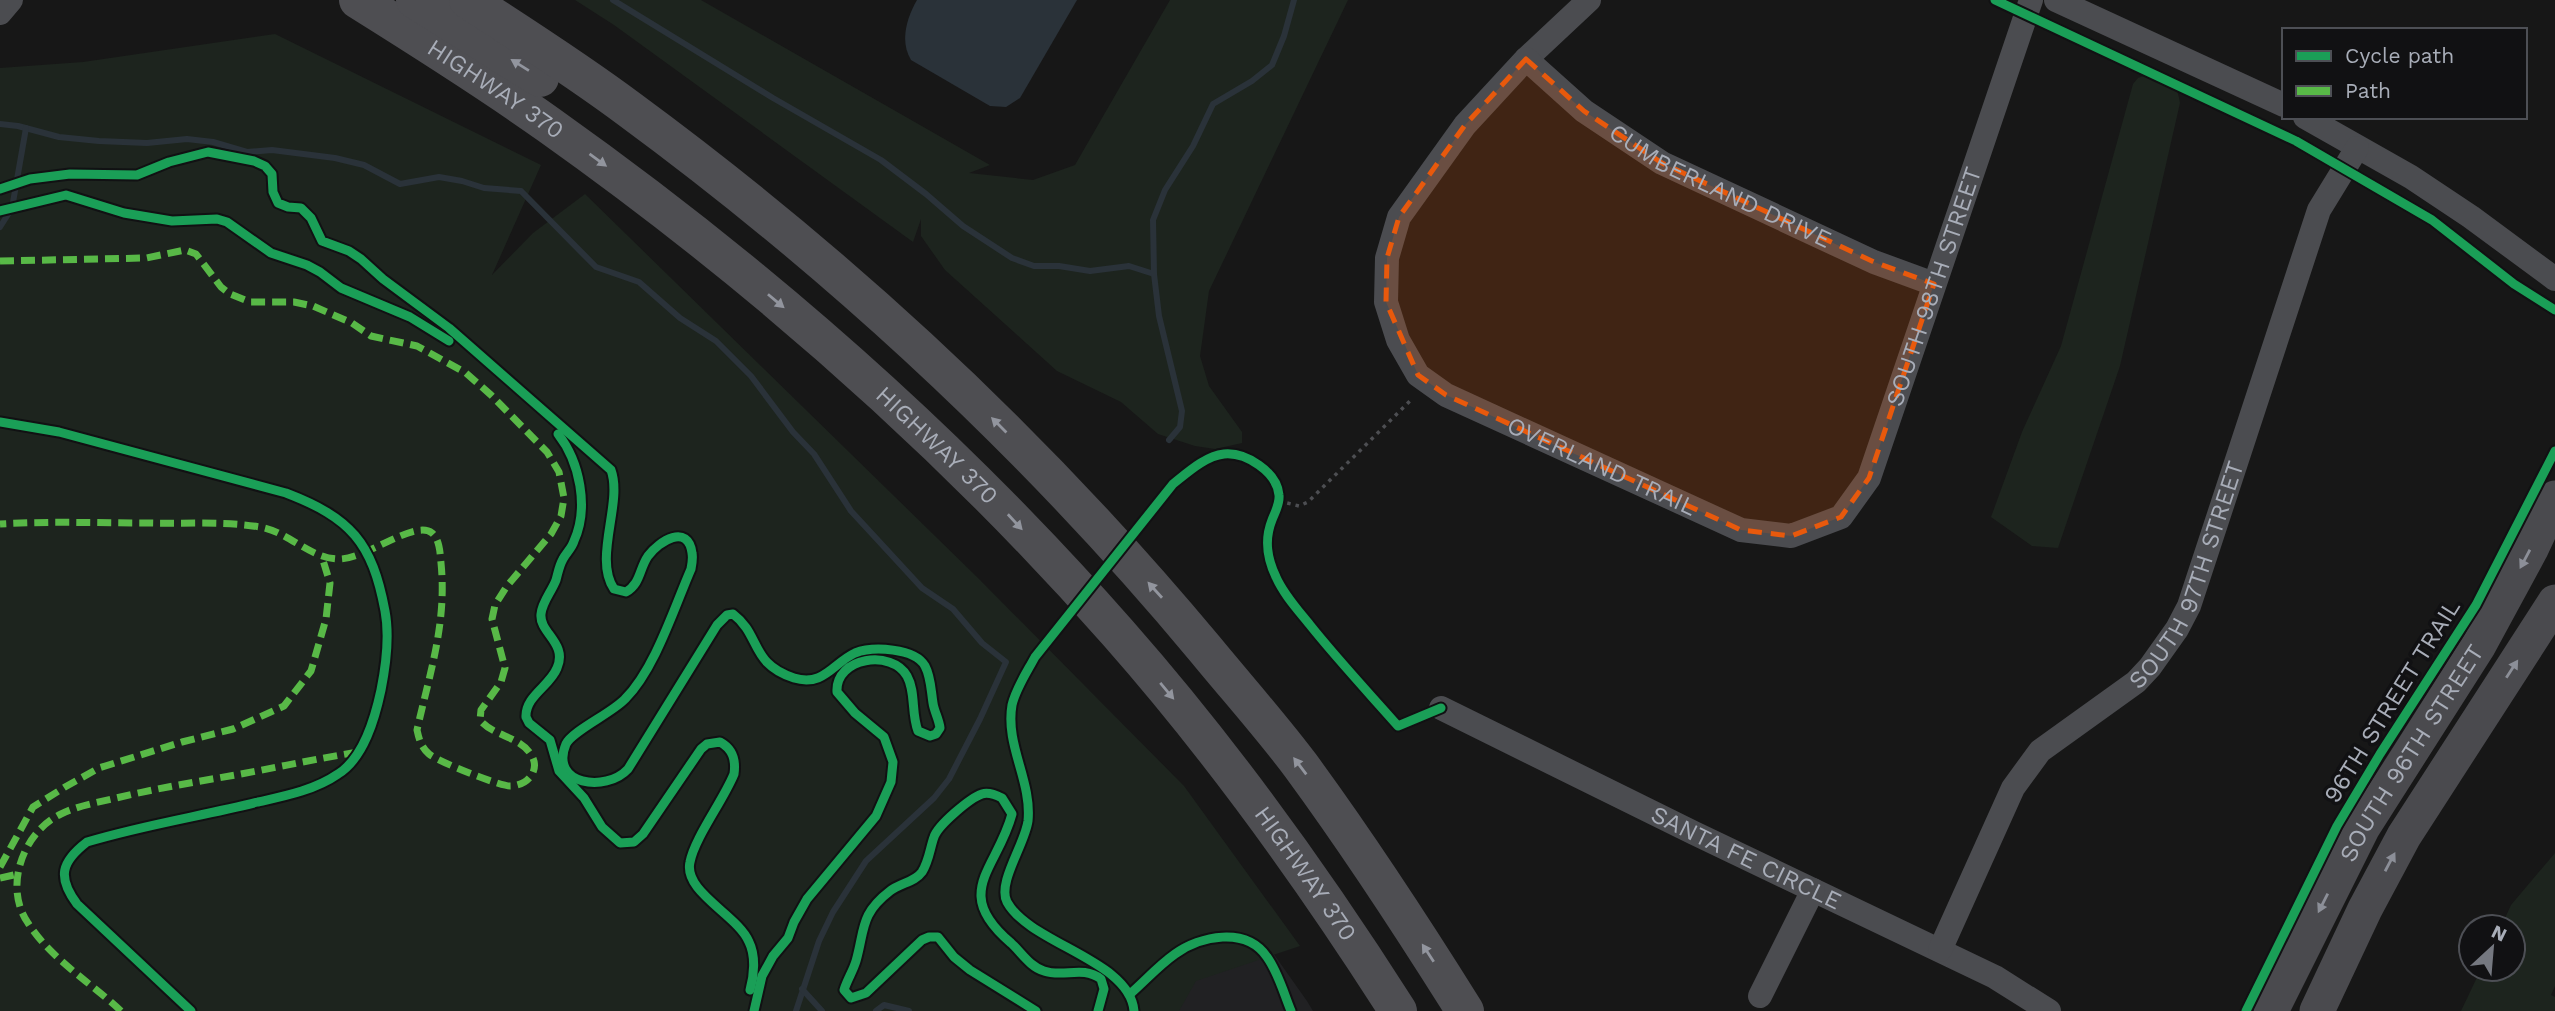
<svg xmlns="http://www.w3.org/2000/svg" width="2555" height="1011" font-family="'Work Sans',sans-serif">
	<rect width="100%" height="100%" fill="#171717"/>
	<!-- built -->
	<path fill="#212123" d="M1202,853L1307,1001L1313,1011H1145Z"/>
	<!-- green -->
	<g fill="#1d241e">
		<path d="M575,0H701L990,165L969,173L1033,180L1075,165L1170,0H1348L1209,291L1200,356L1209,386L1242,432V443L1215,449L1195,446L1158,434L1121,402L1057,371L945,270L921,236V219L913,242L614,25Z"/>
		<path d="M275,34L541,165L492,275L533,233L585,194L979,579L1184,786L1300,946L1196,981L1179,1011H0V68L83,62Z"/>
		<path d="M2149,74C2167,77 2178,84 2180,103L2120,366L2058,548L2032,546L1991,517L2022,432L2061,346L2133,84L2138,78Z"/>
		<path d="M2555,853V986L2551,995L2555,997V1011H2461L2481,969H2513V927H2501L2511,905Z"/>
	</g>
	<!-- water -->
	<path fill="#2a3239" d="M917,0H1077L1020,98L1006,107L990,106L911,60C900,42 906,19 917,0Z"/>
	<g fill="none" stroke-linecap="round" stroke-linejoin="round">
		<!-- stream -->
		<g stroke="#2a3239" stroke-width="6">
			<path d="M613,0L773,98L881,160L926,194L963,226L1012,258L1034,266H1059L1090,271L1129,266L1154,274"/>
			<path d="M0,124L18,126L59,137L99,141L147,143L187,139L213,142L247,152L272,150L335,158L364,165L400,184L439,177L462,181L484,188L521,191L596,267L639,282L680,318L716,341L751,376L793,432L814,454L851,511L922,588L953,609L982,643L1006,662L980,719L949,779L934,798L866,861L833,912L819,941L796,1011"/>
			<path d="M0,227L12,208L26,128"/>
			<path d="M1169,440L1180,427L1182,411L1159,316L1154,274L1153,220L1165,190L1193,146L1213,104L1252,81L1272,65L1284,36L1294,0"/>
			<path d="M802,989L822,1011"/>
			<path d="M876,1011L884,1005L909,1011"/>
		</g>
		<!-- path -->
		<g stroke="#4d4e52" stroke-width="3.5" stroke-dasharray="3.5 5" stroke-linecap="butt">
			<path d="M1279,501L1299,506L1308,502L1412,399"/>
			<path d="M1130,994C1145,981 1158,966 1175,954C1200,936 1246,926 1267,957C1278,972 1284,994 1291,1011"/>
		</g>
		<!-- minor -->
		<g stroke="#4b4c50" stroke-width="24">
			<path id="s1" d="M1589,0L1526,59L1465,125L1399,217L1387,258L1386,302L1398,340L1418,375L1446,395L1741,530L1791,536L1841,517L1869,478L2031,0"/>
			<path d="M2056,0L2284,105"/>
			<path d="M0,13L11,0"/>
			<path id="s2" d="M1526,59L1584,111L1662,163L1874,262L1934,284"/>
			<path d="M2305,117L2411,177L2471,217L2555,279"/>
			<path id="s3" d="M1441,708L1694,833L1995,977L2049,1011"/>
			<path id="s4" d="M1940,950L2013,788L2040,751L2136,682L2150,667L2177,629L2189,606L2319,210L2357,148"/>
			<path d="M1760,996L1813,890"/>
		</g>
		<!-- secondary -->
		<g stroke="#4a4a4e" stroke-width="35">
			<path id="s5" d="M2271,1011L2363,827L2479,645L2531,549L2555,498"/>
			<path d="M2317,1011L2365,909L2404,836L2555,602"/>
		</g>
		<!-- trunk -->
		<g stroke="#4e4e52" stroke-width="38">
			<path id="s6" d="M358,0C422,40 487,81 549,125C756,272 950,442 1118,633C1222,751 1314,879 1398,1011"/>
			<path d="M415,0L540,78"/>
			<path d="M468,0C522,35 577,70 629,109C841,265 1036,446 1205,649C1237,688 1271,726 1301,766C1359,845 1413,928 1465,1011"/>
		</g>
		<!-- quiet -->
		<g stroke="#58b947" stroke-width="7" stroke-dasharray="14 7" stroke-linecap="butt">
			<path d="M0,261L146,258L185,250L196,254L221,287L230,294L250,302H294L313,306L352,323L371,336L417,346L466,373L491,395L547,452L559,472L564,498L561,516L551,534L507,586L495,605L492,619L505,668L501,682L481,710L480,720C493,736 518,736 530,753C542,769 528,786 510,786C499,786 437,761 429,754C421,747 419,739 417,730C430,672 447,623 441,563C440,553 440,540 432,533C415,519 365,560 338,559C309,558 289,532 260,527C224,521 185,524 149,523C99,523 49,521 0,524"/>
			<path d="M0,867L33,807L65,787L99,768L182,742L233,729L284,706L311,671L326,619L330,583L322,557"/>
			<path d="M0,878L18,874"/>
			<path d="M121,1011C90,982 51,959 28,923C3,887 23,832 61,814C77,806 95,803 112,799C145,791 178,785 212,779C261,771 309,760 358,752"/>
		</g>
		<defs>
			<g id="cycleway">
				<path d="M1995,0L2296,141L2432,220L2514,284L2555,310"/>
				<path d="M0,189L30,179L70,174L137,175L169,162L208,152L254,161L265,166L272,174L273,192L278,203L288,207L301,208L311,218L322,241L349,251L361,259L383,279L449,328L611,470C623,503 593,558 614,589L626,592C641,583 639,569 648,556C659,541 688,523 692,553C693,558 692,564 691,569C674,608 655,669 625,699C612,713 572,731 566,744C549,785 606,793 628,769L717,625L727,615L733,614C761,635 750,664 794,678C824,687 833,663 855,653C873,646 915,648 925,666C931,677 931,691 933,703C934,711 939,719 940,728L936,734L930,736L918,731C911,713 916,692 907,676C892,649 835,657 837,692L855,713L884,737L893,762L891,782L876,816L807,899L794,922L788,938L773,956L762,976L754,1011"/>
				<path d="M0,211L66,195L124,213L172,221L217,219L227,222L271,253L307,265L320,272L341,288L410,317L449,341"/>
				<path d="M0,422L59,432L286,493C351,518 372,542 385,611C390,637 386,665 381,690C375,718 364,758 338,774C315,790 285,796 258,802C202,816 143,825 87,842C61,862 57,877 77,904L191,1011"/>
				<path d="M558,434C580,462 589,508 574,541C572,548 566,553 563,559C559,566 558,573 556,580C552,591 542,602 541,614C539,633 568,643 557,668C550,686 525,696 526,717L529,723L550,740L559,771L584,798L602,827L620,843L634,842L643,834L701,749L707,744L720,742C733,749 736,760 734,774C723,801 695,837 690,862C683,892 738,915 749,942C756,956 754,976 750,990"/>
				<path d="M1130,994C1145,981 1158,966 1175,954C1200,936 1246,926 1267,957C1278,972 1284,994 1291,1011"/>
				<path d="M1036,1011L970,970L954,957L938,937H929L922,940L866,993L851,998L844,990C847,980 853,971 856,961C865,929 860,914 890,891C900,883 915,882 922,872C929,861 930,848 934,837C938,825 970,798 982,794C988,792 996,795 1002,798L1012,814C997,870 951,892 1011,943C1021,952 1030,967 1044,971C1064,978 1082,965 1101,979L1104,989L1098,1011"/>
				<path d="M1134,1011C1130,960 1030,944 1007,902C997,883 1025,844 1028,821C1032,781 1005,745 1012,705C1016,688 1027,672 1035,657L1173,484C1187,473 1205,456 1224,454C1246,452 1277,472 1279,495C1280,504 1275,512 1272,520C1264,540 1267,558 1276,577C1284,595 1298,610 1310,625C1338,660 1368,692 1398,726L1441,708"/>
				<path d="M2246,1011L2337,826L2380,754L2476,605L2555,451"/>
			</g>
		</defs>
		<!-- cycleway casing -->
		<use href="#cycleway" stroke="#111113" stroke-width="13"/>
		<!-- cycleway -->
		<use href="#cycleway" stroke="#1a9f57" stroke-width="9"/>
	</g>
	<!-- one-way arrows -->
	<defs><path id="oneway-solid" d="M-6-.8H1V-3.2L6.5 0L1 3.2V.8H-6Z" transform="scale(1.75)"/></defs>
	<g fill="#92959e">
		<use href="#oneway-solid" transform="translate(520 65) rotate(-148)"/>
		<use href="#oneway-solid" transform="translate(598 160) rotate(36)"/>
		<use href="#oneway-solid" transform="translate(776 301) rotate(40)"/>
		<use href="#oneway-solid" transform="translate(999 425) rotate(-135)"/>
		<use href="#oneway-solid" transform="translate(1015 522) rotate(47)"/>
		<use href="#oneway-solid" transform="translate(1155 590) rotate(-132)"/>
		<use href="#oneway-solid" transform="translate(1167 691) rotate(50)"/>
		<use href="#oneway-solid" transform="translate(1300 766) rotate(-127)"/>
		<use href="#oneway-solid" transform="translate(1428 953) rotate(-123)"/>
	</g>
	<g fill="#8c8f98">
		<use href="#oneway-solid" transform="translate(2525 559) rotate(118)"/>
		<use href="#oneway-solid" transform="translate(2512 669) rotate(-57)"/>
		<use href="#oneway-solid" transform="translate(2390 862) rotate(-62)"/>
		<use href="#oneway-solid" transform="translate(2323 903) rotate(117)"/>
	</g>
	<!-- marked area -->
	<path fill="#e8590c" fill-opacity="0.2" stroke="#e8590c" stroke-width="5" stroke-dasharray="14 9" stroke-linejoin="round" d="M1526,59L1584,111L1662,163L1874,262L1934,284L1869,478L1841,517L1791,536L1741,530L1446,395L1418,375L1386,302L1387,258L1399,217L1465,125Z"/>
	<g text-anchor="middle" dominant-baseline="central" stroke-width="7" stroke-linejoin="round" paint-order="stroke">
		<!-- street labels -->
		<g font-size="24" fill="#a8adb8" stroke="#111113">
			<text stroke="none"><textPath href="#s6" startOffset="164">HIGHWAY 370</textPath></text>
			<text stroke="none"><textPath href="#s2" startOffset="234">CUMBERLAND DRIVE</textPath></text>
			<text stroke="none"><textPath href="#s1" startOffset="1169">SOUTH 98TH STREET</textPath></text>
			<text stroke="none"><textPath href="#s6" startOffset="732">HIGHWAY 370</textPath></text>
			<text stroke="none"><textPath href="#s1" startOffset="662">OVERLAND TRAIL</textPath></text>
			<text stroke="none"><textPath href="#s4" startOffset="462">SOUTH 97TH STREET</textPath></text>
			<text transform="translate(2392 701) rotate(-58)">96TH STREET TRAIL</text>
			<text stroke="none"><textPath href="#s5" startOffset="294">SOUTH 96TH STREET</textPath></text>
			<text stroke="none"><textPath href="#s3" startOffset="340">SANTA FE CIRCLE</textPath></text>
			<text stroke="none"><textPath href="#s6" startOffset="1298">HIGHWAY 370</textPath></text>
		</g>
	</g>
	<!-- legend -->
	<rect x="2282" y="28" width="245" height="91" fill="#111113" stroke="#4d4f55" stroke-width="2"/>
	<rect x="2296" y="51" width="35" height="10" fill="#1a9f57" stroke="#4d4f55" stroke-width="2"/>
	<text x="2345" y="63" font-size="21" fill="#a8adb8">Cycle path</text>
	<rect x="2296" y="86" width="35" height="10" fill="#58b947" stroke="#4d4f55" stroke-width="2"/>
	<text x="2345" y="98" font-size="21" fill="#a8adb8">Path</text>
	<!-- north arrow -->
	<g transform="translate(2492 948) rotate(26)"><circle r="33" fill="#111113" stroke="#4d4f55" stroke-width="2"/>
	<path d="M0-5L12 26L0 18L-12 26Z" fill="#757880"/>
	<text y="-10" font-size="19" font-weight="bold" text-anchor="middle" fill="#a8adb8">N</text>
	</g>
</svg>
